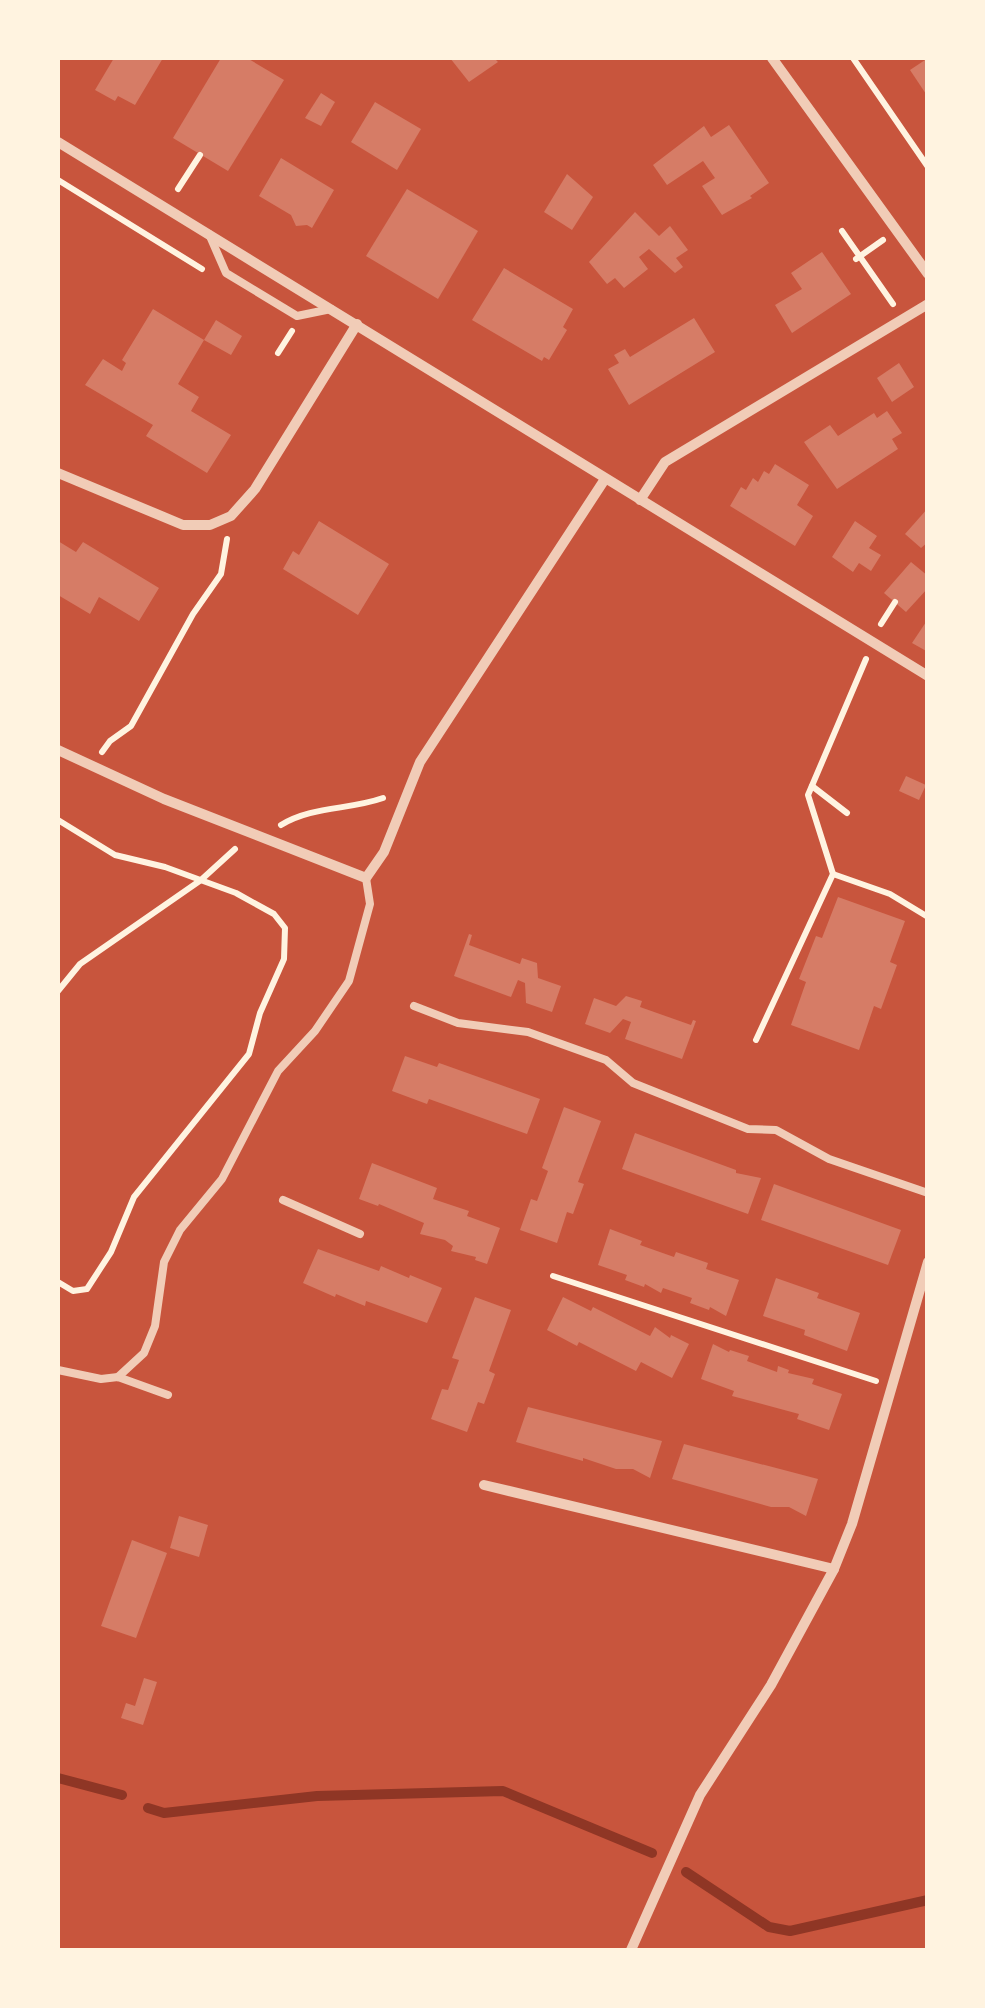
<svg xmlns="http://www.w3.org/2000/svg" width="985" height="2008" font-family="Merriweather,serif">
	<rect width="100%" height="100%" fill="#c8553d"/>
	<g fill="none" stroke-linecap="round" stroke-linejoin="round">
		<!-- stream -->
		<g stroke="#8f3625" stroke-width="10">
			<path d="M58,1778L122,1795"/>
			<path d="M148,1808L164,1813L317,1796L503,1791L652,1853"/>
			<path d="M686,1872L769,1927L790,1931L928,1900"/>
		</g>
	</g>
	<!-- building -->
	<g fill="#d67c66">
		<path d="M114,58H163L135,105L118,96L115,101L95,90Z"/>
		<path d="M221,58H247L284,80L228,171L173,138Z"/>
		<path d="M450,58H494L498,62L469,82Z"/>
		<path d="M928,58V97L910,70Z"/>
		<path d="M321,93L335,102L321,126L305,118Z"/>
		<path d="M375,102L421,129L397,170L351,142Z"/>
		<path d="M729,125L769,183L750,196L752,198L722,215L702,186L715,178L703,161L667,185L653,165L704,126L711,137Z"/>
		<path d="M281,158L334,190L312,228L307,225L296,226L291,215L259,196Z"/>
		<path d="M567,174L593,197L572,230L544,212Z"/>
		<path d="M407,189L478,231L438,299L366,256Z"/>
		<path d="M635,212L659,236L670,226L688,250L676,258L683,267L675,273L649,249L639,257L648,269L624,288L615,278L607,284L589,262Z"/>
		<path d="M822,252L851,294L792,333L775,305L802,289L791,273Z"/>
		<path d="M504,268L573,309L563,327L567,330L549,360L544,357L542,361L472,320Z"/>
		<path d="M153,309L204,340L216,320L242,336L231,355L204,340L178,384L199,397L191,411L231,435L207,473L146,436L153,425L85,385L103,359L122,371L126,363L122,360Z"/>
		<path d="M694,318L715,352L629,405L608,369L619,363L614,355L625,349L630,357Z"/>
		<path d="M899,363L914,387L892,402L877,378Z"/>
		<path d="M887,411L902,433L892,439L898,449L837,489L804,442L830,425L838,436L874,413L877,418Z"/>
		<path d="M775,464L809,485L797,505L813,516L795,546L730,506L741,487L746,490L753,478L758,482L764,471L769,474Z"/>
		<path d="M928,508V542L921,548L905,534Z"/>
		<path d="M319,521L389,564L358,615L283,569L293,551L299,555Z"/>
		<path d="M855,521L877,536L869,548L881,555L871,571L859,563L853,572L832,557Z"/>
		<path d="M58,541L76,552L83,542L159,588L139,621L99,597L90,614L58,595Z"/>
		<path d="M911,562L928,576V588L906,612L884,593Z"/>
		<path d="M928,619V652L912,643Z"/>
		<path d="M906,776L926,785L919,800L899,791Z"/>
		<path d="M838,897L905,921L890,962L897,965L881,1009L874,1006L859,1050L791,1025L806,982L799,979L816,936L822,938Z"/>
		<path d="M469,934L472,935L469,945L520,964L522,958L537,963L538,978L561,986L552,1012L526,1003L525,983L518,980L511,997L454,976Z"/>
		<path d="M626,996L642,1001L640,1007L691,1025L693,1020L696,1021L682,1059L625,1039L631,1022L623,1019L610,1033L585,1024L594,998L616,1006Z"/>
		<path d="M405,1056L437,1067L439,1063L442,1064L540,1099L527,1134L429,1099L427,1104L392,1091Z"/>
		<path d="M564,1107L601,1121L578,1182L584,1184L573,1214L567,1212L557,1243L520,1230L531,1199L537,1201L548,1171L542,1168Z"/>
		<path d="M635,1133L736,1170V1173L761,1178L748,1214L622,1169Z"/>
		<path d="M372,1163L437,1188L433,1199L469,1211L467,1216L500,1228L487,1264L475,1260L476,1257L451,1251L453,1246L445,1240L420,1234L424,1223L379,1204L378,1206L359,1199Z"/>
		<path d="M774,1184L901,1230L888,1265L761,1220Z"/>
		<path d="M610,1229L642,1241L640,1245L674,1257L676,1252L708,1263L706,1269L739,1280L726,1316L710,1307L709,1310L690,1303L692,1298L663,1288L661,1293L645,1284L644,1287L625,1280L627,1275L598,1265Z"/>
		<path d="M318,1249L379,1271L381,1266L409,1278L410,1275L442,1288L427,1323L366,1301L365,1306L336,1294L335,1297L303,1283Z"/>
		<path d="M776,1278L819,1293L817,1298L860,1313L847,1351L804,1335L805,1330L763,1316Z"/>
		<path d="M475,1297L511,1310L489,1371L495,1374L484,1404L478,1402L467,1432L431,1419L442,1389L448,1390L459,1360L452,1358Z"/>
		<path d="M563,1297L591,1311L593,1307L650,1336L655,1327L670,1338L671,1335L689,1344L672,1378L641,1362L636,1371L579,1342L577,1346L547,1330Z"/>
		<path d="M713,1344L729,1352L730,1350L749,1356L747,1361L777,1372L778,1366L789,1370L788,1373L814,1379L812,1384L842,1394L829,1430L797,1419L799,1414L732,1396L734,1391L701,1379Z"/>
		<path d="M528,1407L662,1441L650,1478L633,1469H616L583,1458V1461L516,1442Z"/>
		<path d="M684,1444L818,1479L806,1516L789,1507H771L672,1479Z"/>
		<path d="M179,1516L208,1525L199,1557L170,1548Z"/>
		<path d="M132,1540L167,1553L136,1638L101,1626Z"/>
		<path d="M144,1678L157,1682L143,1725L121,1718L126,1703L135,1706Z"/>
	</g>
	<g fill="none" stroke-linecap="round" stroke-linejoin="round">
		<!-- path -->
		<g stroke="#fff3e0" stroke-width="6">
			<path d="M853,58L928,167"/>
			<path d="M58,180L202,269"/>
			<path d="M178,189L200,155"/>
			<path d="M842,231L893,304"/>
			<path d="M856,259L883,240"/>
			<path d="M278,353L292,331"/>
			<path d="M881,624L895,602"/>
			<path d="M102,752L110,741L131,726L193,614L221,574L227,539"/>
			<path d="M812,786L847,813"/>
			<path d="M58,820L115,855L165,867L236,893L274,914L285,928L284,959L260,1013L249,1054L134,1197L111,1252L87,1289L73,1291L58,1282"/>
			<path d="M281,825C312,806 349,810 383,798"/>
			<path d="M833,874L890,894L928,917"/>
			<path d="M58,991L80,964L201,880L235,849"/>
			<path d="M756,1040L833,874L808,795L866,659"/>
			<path d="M553,1276L876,1381"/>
		</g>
		<!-- service -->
		<g stroke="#f1ccb7" stroke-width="8">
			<path d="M209,234L226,273L297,316L331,309"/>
			<path d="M414,1006L458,1023L528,1032L606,1060L633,1083L748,1129L776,1130L829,1159L928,1193"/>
			<path d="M283,1200L360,1234"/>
			<path d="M58,1370L101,1379L118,1377L168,1395"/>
			<path d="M118,1377L144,1353L155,1326L164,1262L180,1230L222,1179L278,1071L315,1031L349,981L370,904L366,878"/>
		</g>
		<!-- minor -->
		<g stroke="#f1ccb7" stroke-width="10">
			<path d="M772,58L928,274"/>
			<path d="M58,142L928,676"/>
			<path d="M58,473L183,525H210L231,516L255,489L357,324"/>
			<path d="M640,500L665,462L928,304"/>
			<path d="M58,750L164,799L366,878L384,852L420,762L605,479"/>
			<path d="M484,1485L834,1569"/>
			<path d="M631,1950L700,1795L771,1685L834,1569L852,1524L928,1262"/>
		</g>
	</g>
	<!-- border -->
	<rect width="985" height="2008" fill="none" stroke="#fff3e0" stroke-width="120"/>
</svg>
